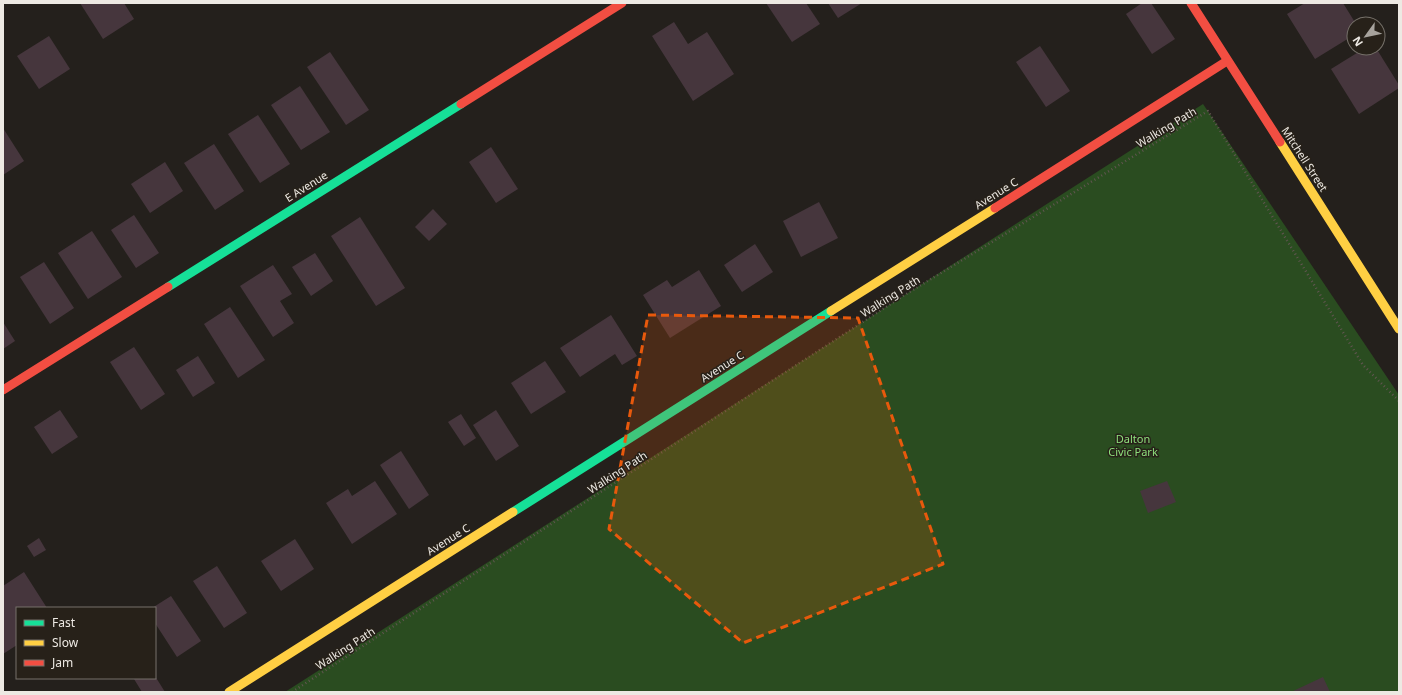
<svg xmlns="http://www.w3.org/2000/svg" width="1402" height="695" font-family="'Noto Sans',sans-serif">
	<rect width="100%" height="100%" fill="#24201c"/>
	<!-- green -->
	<path fill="#2a4c20" d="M1203,104L1399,395V692H285Z"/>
	<!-- building -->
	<g fill="#46363d">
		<path d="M80,3H124L134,19L103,39Z"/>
		<path d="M766,3H806L820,24L792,42Z"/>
		<path d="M828,3H862L838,18Z"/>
		<path d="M1142,3H1151L1175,39L1152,54L1126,14Z"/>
		<path d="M1305,3H1343L1356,24H1354V35L1315,59L1287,14Z"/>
		<path d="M674,22L688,44L707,32L734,74L693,101L652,36Z"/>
		<path d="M49,36L70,69L39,89L17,56Z"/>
		<path d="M1040,46L1070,91L1046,107L1016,62Z"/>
		<path d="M1365,48H1376L1399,85V88L1359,114L1331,69Z"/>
		<path d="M330,52L369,110L346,125L307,67Z"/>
		<path d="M300,86L330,132L301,150L271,105Z"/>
		<path d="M258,115L290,164L260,183L228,134Z"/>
		<path d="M3,128L24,161L3,175Z"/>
		<path d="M214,144L244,191L215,210L184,163Z"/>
		<path d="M491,147L518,189L496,203L469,162Z"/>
		<path d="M165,162L183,191L150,213L131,184Z"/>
		<path d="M819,202L838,238L801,257L783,221Z"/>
		<path d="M433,209L447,224L429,241L415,227Z"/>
		<path d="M134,215L159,253L136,268L111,230Z"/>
		<path d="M360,217L405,288L376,306L331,236Z"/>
		<path d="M92,231L122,277L88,299L58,253Z"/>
		<path d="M755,244L773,272L742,292L724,265Z"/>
		<path d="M315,253L333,281L311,296L292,267Z"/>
		<path d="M44,262L74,308L50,324L20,277Z"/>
		<path d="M273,265L292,294L280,301L294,323L273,337L240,286Z"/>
		<path d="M699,270L721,306L670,338L643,295L667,280L672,287Z"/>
		<path d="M230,307L265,360L238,378L204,324Z"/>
		<path d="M611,315L637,356L622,365L615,354L580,377L560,348Z"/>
		<path d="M3,322L15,341L3,349Z"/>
		<path d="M134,347L165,394L141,410L110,362Z"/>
		<path d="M198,356L215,383L193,397L176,370Z"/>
		<path d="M545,361L566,392L531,414L511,383Z"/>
		<path d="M60,410L78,437L52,454L34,427Z"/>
		<path d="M496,410L519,446L496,461L473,425Z"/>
		<path d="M461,414L476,438L464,446L448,422Z"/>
		<path d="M401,451L429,495L409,509L380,465Z"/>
		<path d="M375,481L397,514L352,544L326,503L348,489L352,496Z"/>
		<path d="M1167,481L1176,502L1148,513L1140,491Z"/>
		<path d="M39,538L46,550L34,557L27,546Z"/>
		<path d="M295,539L314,569L281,591L261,561Z"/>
		<path d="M217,566L247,613L224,628L193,581Z"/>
		<path d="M24,572L47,608H17V645L3,654V586Z"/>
		<path d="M171,596L201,641L177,657L155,623V608H152Z"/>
		<path d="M155,676L165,692H142L134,679L155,678Z"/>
		<path d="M1323,677L1330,692H1291Z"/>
	</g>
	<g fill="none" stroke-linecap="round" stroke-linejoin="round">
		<!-- path -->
		<path stroke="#615650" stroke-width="2.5" stroke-dasharray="1 3" stroke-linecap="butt" d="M292,692L903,296L1208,111L1363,365L1399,401"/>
		<!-- fast -->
		<g stroke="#16e098" stroke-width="9">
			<path d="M168,287L461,104"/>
			<path d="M513,512L831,311"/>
		</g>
		<!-- slow -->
		<g stroke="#ffcf43" stroke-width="9">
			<path d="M1280,142L1399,329"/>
			<path d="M831,311L995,208"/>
			<path d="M229,692L513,512"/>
		</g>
		<!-- jam -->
		<g stroke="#f24e42" stroke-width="9">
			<path d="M1191,3L1280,142"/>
			<path d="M461,104L622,3"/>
			<path d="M995,208L1227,61"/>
			<path d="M3,390L168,287"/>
		</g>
	</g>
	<!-- marked area -->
	<path fill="#e8590c" fill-opacity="0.2" stroke="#e8590c" stroke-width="3" stroke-dasharray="8 5" stroke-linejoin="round" d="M648,315L858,318L943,564L743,643L609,529Z"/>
	<g text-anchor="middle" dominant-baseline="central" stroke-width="3" stroke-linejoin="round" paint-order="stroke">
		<!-- street labels -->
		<g font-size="11" fill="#ede9e3" stroke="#272119">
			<text transform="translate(1166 127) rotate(-31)">Walking Path</text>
			<text transform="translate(1305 159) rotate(57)">Mitchell Street</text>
			<text transform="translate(306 186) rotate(-32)">E Avenue</text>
			<text transform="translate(996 193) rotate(-32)">Avenue C</text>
			<text transform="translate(890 296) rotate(-32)">Walking Path</text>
			<text transform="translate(722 366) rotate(-32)">Avenue C</text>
			<text transform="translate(617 472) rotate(-33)">Walking Path</text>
			<text transform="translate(448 539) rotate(-32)">Avenue C</text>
			<text transform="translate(345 648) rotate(-33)">Walking Path</text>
		</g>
		<!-- park labels -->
		<g font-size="11" fill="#8ee07c" stroke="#272119">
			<text x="1133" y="438">Dalton<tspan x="1133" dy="13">Civic Park</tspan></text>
		</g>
	</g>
	<!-- border -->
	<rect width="1402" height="695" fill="none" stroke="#ede9e3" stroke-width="8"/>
	<!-- legend -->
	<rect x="16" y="607" width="140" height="72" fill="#272119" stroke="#76716a"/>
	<rect x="24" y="620" width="20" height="6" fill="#16e098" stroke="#76716a"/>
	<text x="52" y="627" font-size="12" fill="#ede9e3">Fast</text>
	<rect x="24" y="640" width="20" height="6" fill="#ffcf43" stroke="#76716a"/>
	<text x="52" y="647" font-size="12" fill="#ede9e3">Slow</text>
	<rect x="24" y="660" width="20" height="6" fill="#f24e42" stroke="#76716a"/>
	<text x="52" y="667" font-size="12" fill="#ede9e3">Jam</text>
	<!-- north arrow -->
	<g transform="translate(1366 36) rotate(237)"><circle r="19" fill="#272119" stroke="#76716a"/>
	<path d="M0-3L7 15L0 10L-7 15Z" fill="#a7a39d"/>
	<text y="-6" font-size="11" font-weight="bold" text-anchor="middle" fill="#ede9e3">N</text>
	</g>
</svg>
